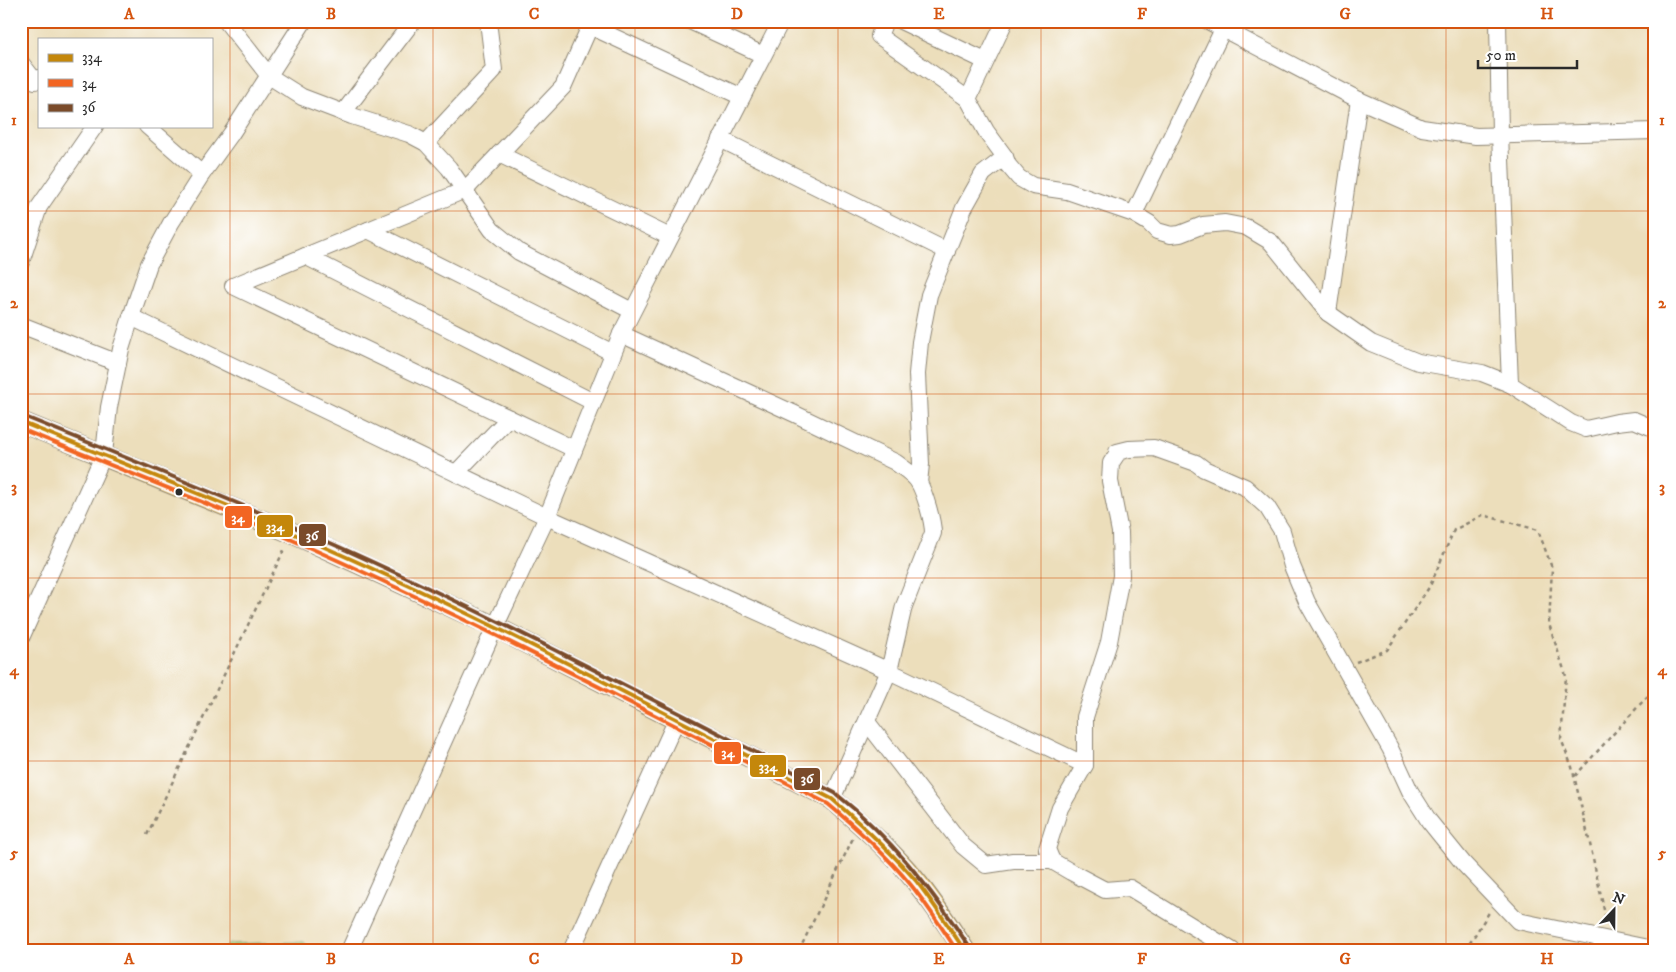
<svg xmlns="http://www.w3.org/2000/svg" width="1676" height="972" font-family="'IM FELL DW Pica',serif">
	<rect width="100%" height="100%" fill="#fff"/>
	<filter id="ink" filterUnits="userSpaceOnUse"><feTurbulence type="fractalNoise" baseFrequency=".02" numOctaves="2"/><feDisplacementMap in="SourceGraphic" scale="10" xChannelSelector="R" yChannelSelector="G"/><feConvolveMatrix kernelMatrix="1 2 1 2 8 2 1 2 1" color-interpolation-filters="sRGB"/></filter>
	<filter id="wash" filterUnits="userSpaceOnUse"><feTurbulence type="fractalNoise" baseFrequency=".0096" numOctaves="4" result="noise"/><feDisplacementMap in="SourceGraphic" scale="20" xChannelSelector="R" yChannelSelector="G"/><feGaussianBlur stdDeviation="1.12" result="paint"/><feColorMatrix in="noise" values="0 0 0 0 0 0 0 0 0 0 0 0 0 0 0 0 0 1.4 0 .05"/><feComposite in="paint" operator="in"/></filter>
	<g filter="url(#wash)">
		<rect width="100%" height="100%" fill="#ecdebb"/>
		<!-- green -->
		<path fill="#add580" stroke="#6c8056" d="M304,942L313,951H225L228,944Z"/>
	</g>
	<g filter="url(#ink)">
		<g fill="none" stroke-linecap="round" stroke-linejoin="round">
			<defs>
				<g id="minor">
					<path d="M226,21L269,76L302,97L352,116L409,134L426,143L449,168L492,230L519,252L632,311"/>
					<path d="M690,21L763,55"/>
					<path d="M885,21L879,36L968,99"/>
					<path d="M901,21L985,61"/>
					<path d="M1005,21L968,99L986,131L1005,157L1008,165L1019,178L1033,186L1067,191L1134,214L1149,223L1157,231L1171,235L1180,234L1203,225L1225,223L1246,227L1271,242L1328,313L1371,343L1418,362L1482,373L1510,384L1571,423L1586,429L1617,422L1634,420L1655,429"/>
					<path d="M1208,21L1359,100L1422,128L1476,136L1655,131"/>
					<path d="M1498,21L1500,134L1510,384"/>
					<path d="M590,26L742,97"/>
					<path d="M21,63L35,81L39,78"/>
					<path d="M343,113L413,21"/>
					<path d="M147,126L202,174"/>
					<path d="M720,139L947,251"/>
					<path d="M426,143L494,70L488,21"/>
					<path d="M499,154L670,237"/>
					<path d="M1134,214L1227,21"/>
					<path d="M368,230L613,353"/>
					<path d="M305,256L593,402"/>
					<path d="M21,262L39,207L95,126"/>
					<path d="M1328,313L1359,100"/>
					<path d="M131,317L547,517L889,671L1085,765"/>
					<path d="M21,325L118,363"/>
					<path d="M621,334L795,414L895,462C903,468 914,474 919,483C925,494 933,521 933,533L904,606L889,671L832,799"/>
					<path d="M574,449L233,286L465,190L563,87L590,26L591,21"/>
					<path d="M456,473L509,418"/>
					<path d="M919,483L921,464L917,374L920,342L929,295L964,208L983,174L1005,157"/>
					<path d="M21,638L104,454L109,407L121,349L131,317L149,264L171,223L202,174L231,134L304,21"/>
					<path d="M867,722L963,846L986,865L1013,861H1052"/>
					<path d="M349,951L495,627L547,517L621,334L781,21"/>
					<path d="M571,951L676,721"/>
					<path d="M1233,951L1130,888L1105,890L1071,872L1052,861L1047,849L1060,808L1085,765V717L1109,642L1121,576L1120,532L1110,481L1111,463L1117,454V452L1129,449L1154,448L1196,463L1204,469L1245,487L1267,507L1282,531L1292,566L1307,602L1390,748L1410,791L1429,821L1463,863L1518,921L1643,947L1650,951"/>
				</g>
				<path id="major" d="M21,422L292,533L386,576L495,627L832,799C859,822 886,846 909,873C930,897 947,924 965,951"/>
			</defs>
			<!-- minor casing -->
			<use href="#minor" stroke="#8c8473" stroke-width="18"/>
			<!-- major casing -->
			<use href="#major" stroke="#8c8473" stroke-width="22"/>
			<!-- path -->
			<g stroke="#8c8473" stroke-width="2.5" stroke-dasharray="4 4" stroke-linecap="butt">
				<path d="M1356,662L1387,650L1430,586L1454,530L1483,515L1538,530L1552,568L1549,624L1566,676L1561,739L1572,767L1590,844L1607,924"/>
				<path d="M1575,776L1655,688"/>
				<path d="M147,835L285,548"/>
				<path d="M799,951L853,838"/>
				<path d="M1468,951V946L1490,911"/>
			</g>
			<!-- minor -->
			<use href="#minor" stroke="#fff" stroke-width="16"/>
			<!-- major -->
			<use href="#major" stroke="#efc469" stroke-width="20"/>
			<defs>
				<path id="bus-1" d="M21,422C111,459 202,494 292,533C476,612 653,708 832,799C862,825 891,851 917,882C934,904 949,927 965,951"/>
				<path id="bus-2" d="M21,429C111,466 202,500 290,539C474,620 650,713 828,804C858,829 886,855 911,885C928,906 942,928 957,951"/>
				<path id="bus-3" d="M23,416C114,453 205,489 294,527C479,607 656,702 835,793C891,837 931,889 970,948"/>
			</defs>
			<!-- bus-1 casing -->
			<use href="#bus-1" stroke="#fff" stroke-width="8"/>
			<!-- bus-2 casing -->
			<use href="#bus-2" stroke="#fff" stroke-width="8"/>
			<!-- bus-3 casing -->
			<use href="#bus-3" stroke="#fff" stroke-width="8"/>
			<!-- bus-1 -->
			<use href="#bus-1" stroke="#c4870b" stroke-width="4"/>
			<!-- bus-2 -->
			<use href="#bus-2" stroke="#f26522" stroke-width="4"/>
			<!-- bus-3 -->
			<use href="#bus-3" stroke="#7a4b2a" stroke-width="4"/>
		</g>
	</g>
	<!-- grid -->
	<path fill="none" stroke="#d5540f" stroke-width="1" stroke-opacity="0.55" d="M230,21V951M433,21V951M635,21V951M838,21V951M1041,21V951M1243,21V951M1446,21V951M21,211H1655M21,394H1655M21,578H1655M21,761H1655"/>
	<!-- markers -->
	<circle fill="#2b2b2b" stroke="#fff" stroke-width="2" cx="179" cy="492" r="4.5"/>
	<g stroke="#fff" stroke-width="2">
		<rect x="224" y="505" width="29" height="24" rx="5" fill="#f26522"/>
		<rect x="256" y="514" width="38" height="24" rx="5" fill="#c4870b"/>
		<rect x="298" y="523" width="29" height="24" rx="5" fill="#7a4b2a"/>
		<rect x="713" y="741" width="29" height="24" rx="5" fill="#f26522"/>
		<rect x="749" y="754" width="38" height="24" rx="5" fill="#c4870b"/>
		<rect x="793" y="767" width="28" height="24" rx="5" fill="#7a4b2a"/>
	</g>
	<g font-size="14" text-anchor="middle" font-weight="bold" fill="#fff">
		<text x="238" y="522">34</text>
		<text x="275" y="531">334</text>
		<text x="312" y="540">36</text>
		<text x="728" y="757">34</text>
		<text x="768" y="771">334</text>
		<text x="807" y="783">36</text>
	</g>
	<!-- margin -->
	<rect width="1676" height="972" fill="none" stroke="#fff" stroke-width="55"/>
	<!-- legend -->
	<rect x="38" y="38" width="175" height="90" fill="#ffffff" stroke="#aaaaaa"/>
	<rect x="48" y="54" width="25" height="8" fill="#c4870b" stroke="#aaaaaa"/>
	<text x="82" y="62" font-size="15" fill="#2b2b2b">334</text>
	<rect x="48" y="79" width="25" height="8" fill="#f26522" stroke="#aaaaaa"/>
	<text x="82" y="88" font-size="15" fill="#2b2b2b">34</text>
	<rect x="48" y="104" width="25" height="8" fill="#7a4b2a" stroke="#aaaaaa"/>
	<text x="82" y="112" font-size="15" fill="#2b2b2b">36</text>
	<!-- north arrow -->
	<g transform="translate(1614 910) rotate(22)" stroke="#ffffff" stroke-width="4" paint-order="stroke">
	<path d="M0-4L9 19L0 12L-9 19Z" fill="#2b2b2b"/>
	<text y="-8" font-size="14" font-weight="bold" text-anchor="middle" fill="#2b2b2b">N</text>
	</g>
	<!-- scale -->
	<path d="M1478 60v8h99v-8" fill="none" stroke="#2b2b2b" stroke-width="2.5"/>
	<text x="1486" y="60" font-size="15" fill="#2b2b2b" stroke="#ffffff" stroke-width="4" paint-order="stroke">50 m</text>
	<rect x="28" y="28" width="1620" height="916" fill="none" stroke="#d5540f" stroke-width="2"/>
	<g font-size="16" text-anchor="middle" font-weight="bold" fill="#d5540f">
		<text x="129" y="19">A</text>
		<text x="331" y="19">B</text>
		<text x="534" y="19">C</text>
		<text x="737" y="19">D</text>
		<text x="939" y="19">E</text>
		<text x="1142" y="19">F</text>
		<text x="1345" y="19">G</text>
		<text x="1547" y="19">H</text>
		<text x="14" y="125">1</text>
		<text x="1662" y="125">1</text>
		<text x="14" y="308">2</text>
		<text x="1662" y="308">2</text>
		<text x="14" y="492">3</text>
		<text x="1662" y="492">3</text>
		<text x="14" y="675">4</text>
		<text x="1662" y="675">4</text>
		<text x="14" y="858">5</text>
		<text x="1662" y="858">5</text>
		<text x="129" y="964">A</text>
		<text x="331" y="964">B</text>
		<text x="534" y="964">C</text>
		<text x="737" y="964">D</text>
		<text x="939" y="964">E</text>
		<text x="1142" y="964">F</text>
		<text x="1345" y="964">G</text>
		<text x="1547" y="964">H</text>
	</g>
</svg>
